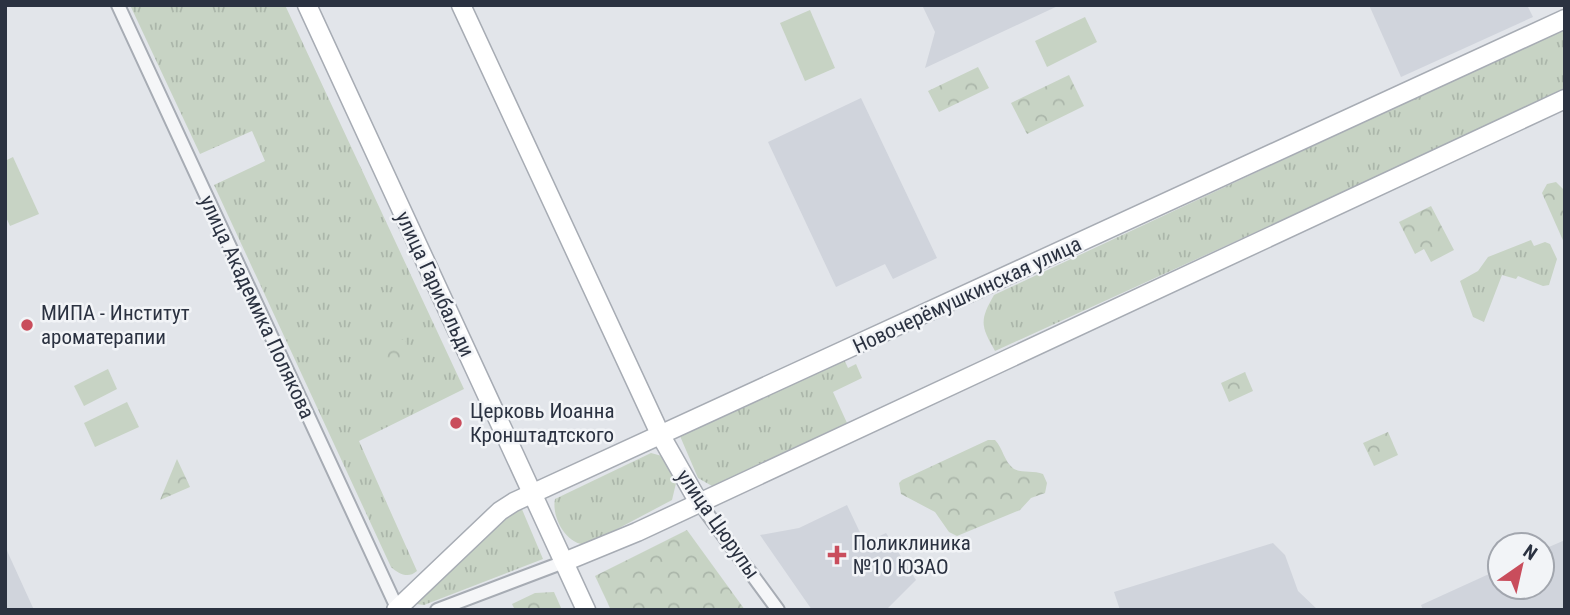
<svg xmlns="http://www.w3.org/2000/svg" width="1570" height="615" font-family="'Roboto Condensed',sans-serif">
	<defs>
		<pattern id="grass-tufts" width="24" height="20" patternUnits="userSpaceOnUse" patternTransform="scale(1.75)"><rect width="24" height="20" fill="#c7d3c4"/><path d="M3 7l-1-3M5 7V3M7 7l1-3M15 17l-1-3M17 17v-4M19 17l1-3" fill="none" stroke="#abb6aa"/></pattern>
		<pattern id="forest-crowns" width="20" height="18" patternUnits="userSpaceOnUse" patternTransform="scale(1.75)"><rect width="20" height="18" fill="#c7d3c4"/><path d="M2 6a3 3 0 1 1 6 0M12 15a3 3 0 1 1 6 0" fill="none" stroke="#abb6aa"/></pattern>
	</defs>
	<rect width="100%" height="100%" fill="#e2e5ea"/>
	<!-- built -->
	<g fill="#d0d4dc">
		<path d="M922,5H1060L925,68L935,32Z"/>
		<path d="M1369,5H1527L1533,17L1401,77Z"/>
		<path d="M861,98L937,258L893,279L885,264L836,287L768,142Z"/>
		<path d="M847,505L865,543L886,533L916,580L886,610H812L760,535L799,528Z"/>
		<path d="M1565,540V610H1423L1421,605L1500,569V587H1542V550Z"/>
		<path d="M1273,543L1285,555L1298,591L1318,610H1120L1114,592Z"/>
		<path d="M5,544L8,553L34,610H5Z"/>
	</g>
	<!-- grass -->
	<g fill="url(#grass-tufts)">
		<path d="M130,5H285L464,389L359,441L417,571C408,579 399,574 391,567L214,185L265,161L252,131L200,154Z"/>
		<path d="M1565,28V91L995,351C981,326 979,321 994,295Z"/>
		<path d="M1531,240L1534,246L1545,242L1550,244L1557,259L1549,285L1543,286L1518,276L1516,279L1502,275L1484,322L1473,317L1460,281L1478,271L1488,257Z"/>
		<path d="M843,357L848,368L856,364L862,378L833,392L847,423L712,486L698,478L680,436Z"/>
		<path d="M651,453L662,456L677,479L672,500L589,544C568,548 551,518 555,499Z"/>
		<path d="M521,507L543,559L424,605L416,604L505,517Z"/>
	</g>
	<!-- forest -->
	<g fill="url(#forest-crowns)">
		<path d="M978,67L989,88L939,112L928,91Z"/>
		<path d="M1069,75L1084,106L1027,134L1011,103Z"/>
		<path d="M1556,182L1565,191V245L1542,193L1547,184Z"/>
		<path d="M1431,206L1454,250L1431,262L1424,249L1415,254L1399,222Z"/>
		<path d="M404,339L415,361L385,375L375,353Z"/>
		<path d="M1245,372L1253,391L1229,402L1221,383Z"/>
		<path d="M1388,432L1398,455L1374,466L1363,443Z"/>
		<path d="M988,440H995C1003,448 1004,462 1014,469C1021,473 1034,470 1043,474L1047,483L1045,493L1031,498L1020,510L957,536L949,532L935,512L901,494L899,483L902,480Z"/>
		<path d="M177,459L190,487L160,500Z"/>
		<path d="M687,530L745,610H611L595,576Z"/>
		<path d="M554,592L562,610H515L512,604L535,593Z"/>
	</g>
	<!-- garden -->
	<g fill="#c7d3c4">
		<path d="M810,10L835,68L805,81L780,23Z"/>
		<path d="M1085,17L1097,42L1047,67L1035,41Z"/>
		<path d="M13,157L39,214L10,226L5,215V161Z"/>
		<path d="M108,369L117,389L84,406L74,386Z"/>
		<path d="M127,402L139,427L95,447L84,423Z"/>
	</g>
	<g fill="none" stroke-linecap="round" stroke-linejoin="round">
		<defs>
			<g id="street">
				<path d="M118,5L398,610"/>
				<path d="M698,501L778,610"/>
				<path d="M437,610L564,562"/>
			</g>
			<g id="secondary">
				<path d="M307,5L586,610"/>
				<path d="M461,5L661,436L698,501"/>
				<path d="M564,562L637,532L1565,99"/>
				<path d="M396,610L500,511L514,502L1565,19"/>
			</g>
		</defs>
		<!-- street casing -->
		<use href="#street" stroke="#a7acb4" stroke-width="16"/>
		<!-- secondary casing -->
		<use href="#secondary" stroke="#a7acb4" stroke-width="21"/>
		<!-- street -->
		<use href="#street" stroke="#f5f6f8" stroke-width="12"/>
		<!-- secondary -->
		<use href="#secondary" stroke="#fff" stroke-width="18"/>
	</g>
	<!-- markers -->
	<g fill="#c94d5c" stroke="#f2f4f7" stroke-width="2.5">
		<circle cx="27" cy="325" r="7"/>
		<circle cx="456" cy="423" r="7"/>
		<path d="M833.5 544.5h7v7h7v7h-7v7h-7v-7h-7v-7h7z"/>
	</g>
	<g text-anchor="middle" dominant-baseline="central" stroke-width="5" stroke-linejoin="round" paint-order="stroke">
		<!-- street labels -->
		<g font-size="21" fill="#2b3241" stroke="#f2f4f7">
			<text transform="translate(435 284) rotate(65)">улица Гарибальди</text>
			<text transform="translate(967 295) rotate(-25)">Новочерёмушкинская улица</text>
			<text transform="translate(257 307) rotate(65)">улица Академика Полякова</text>
			<text transform="translate(718 524) rotate(55)">улица Цюрупы</text>
		</g>
		<!-- poi labels -->
		<g font-size="21" fill="#2b3241" stroke="#f2f4f7" text-anchor="start">
			<text x="41" y="313">МИПА - Институт<tspan x="41" dy="24">ароматерапии</tspan></text>
			<text x="470" y="411">Церковь Иоанна<tspan x="470" dy="24">Кронштадтского</tspan></text>
			<text x="853" y="543">Поликлиника<tspan x="853" dy="24">№10 ЮЗАО</tspan></text>
		</g>
	</g>
	<!-- border -->
	<rect width="1570" height="615" fill="none" stroke="#2b3241" stroke-width="14"/>
	<!-- north arrow -->
	<g transform="translate(1521 566) rotate(34)"><circle r="33" fill="#f2f4f7" stroke="#a2a6ae" stroke-width="2"/>
	<path d="M0-5L12 26L0 18L-12 26Z" fill="#c94d5c"/>
	<text y="-10" font-size="19" font-weight="bold" text-anchor="middle" fill="#2b3241">N</text>
	</g>
</svg>
